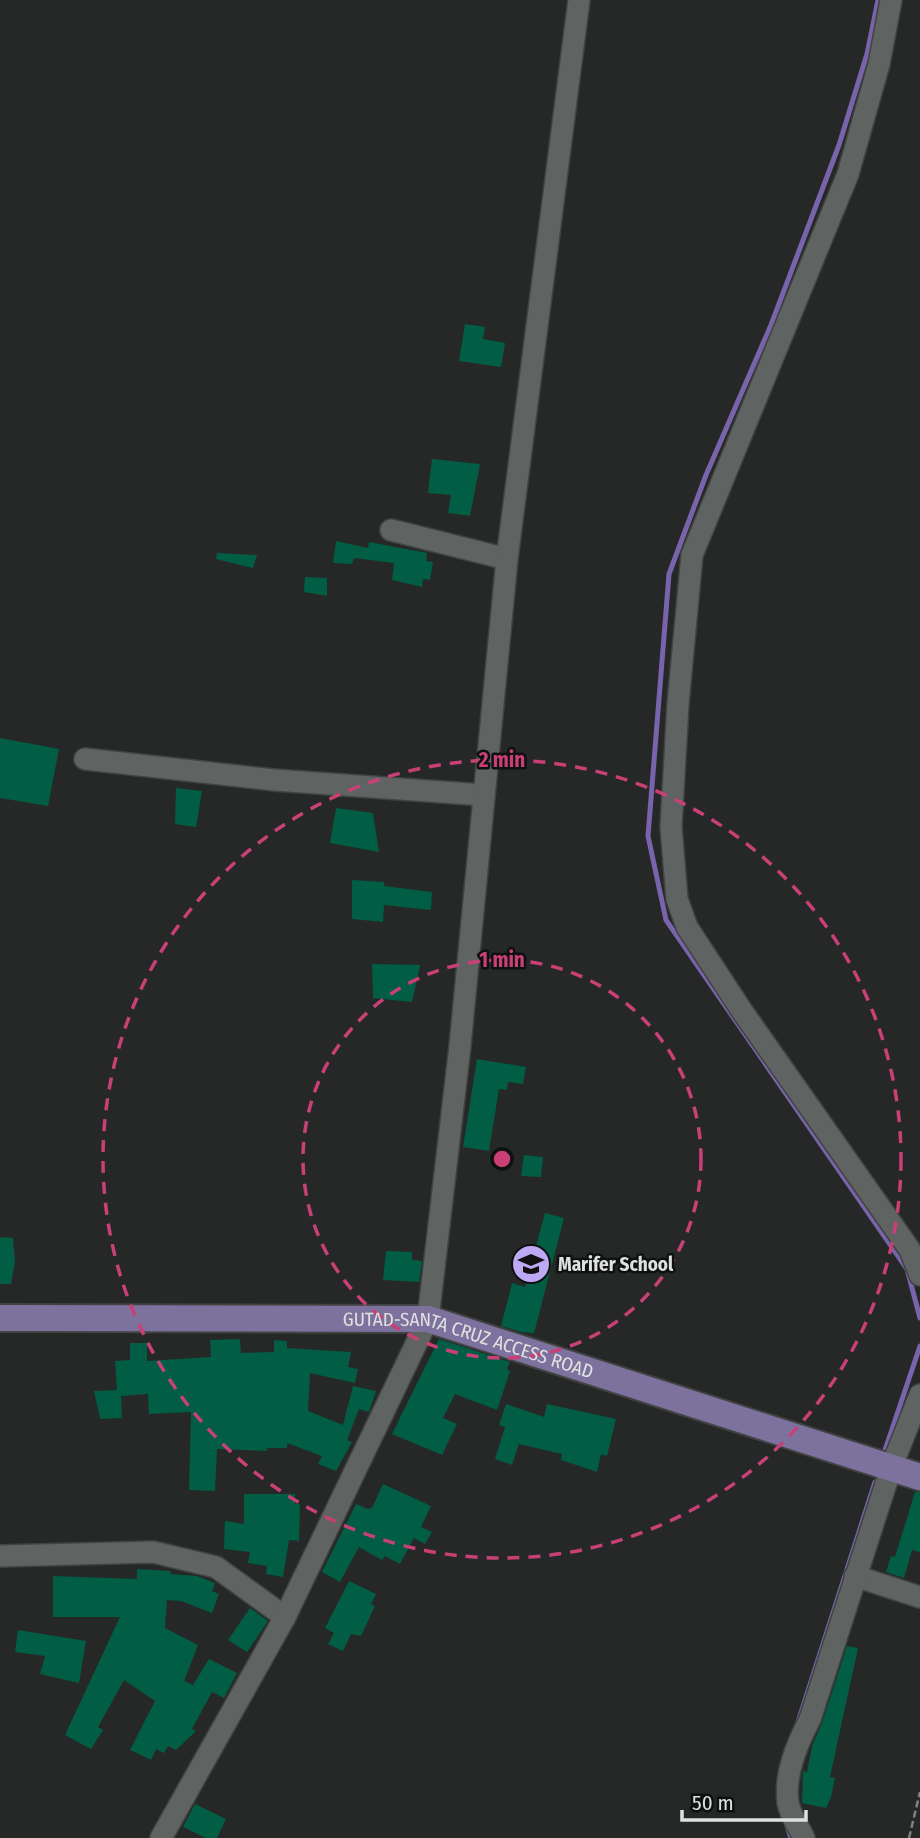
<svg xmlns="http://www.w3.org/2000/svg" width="920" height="1838" font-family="'Fira Sans Condensed',sans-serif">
	<rect width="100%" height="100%" fill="#252827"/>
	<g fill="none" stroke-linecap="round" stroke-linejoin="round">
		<!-- stream -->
		<g stroke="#7964ab" stroke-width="5">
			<path d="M878,0L867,54L839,145L771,325L706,475L669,574L648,836L666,920L907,1269L920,1318"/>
			<path d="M883,1456L920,1346"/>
			<path d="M798,1722L875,1482"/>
			<path d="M787,1826L791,1838"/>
		</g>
	</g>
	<!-- building -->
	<g fill="#015e44">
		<path d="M465,324L485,327L483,339L505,343L501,367L459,361Z"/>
		<path d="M432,459L480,464L470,516L448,513L451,495L428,493Z"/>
		<path d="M336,541L368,548L369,542L427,553L426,561L433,562L430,580L423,579L422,587L392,580L394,563L354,558L352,564L333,563Z"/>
		<path d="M217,553L257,555L253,568L216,559Z"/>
		<path d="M305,577L327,578V596L304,592Z"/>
		<path d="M0,738L59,749L48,806L0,798Z"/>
		<path d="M176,788L202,791L196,827L175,824Z"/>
		<path d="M336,808L373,813L379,852L330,843Z"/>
		<path d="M352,880L384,882V886L432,892L431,910L384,905L383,922L352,919Z"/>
		<path d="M372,964L420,965L412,1002L373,998Z"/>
		<path d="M477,1059L526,1067L523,1084L508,1082L507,1090L499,1089L489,1151L463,1147Z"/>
		<path d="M524,1155L543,1157L541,1177L521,1176Z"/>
		<path d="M545,1213L564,1218L534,1333L521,1332L501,1326L512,1283L525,1287Z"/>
		<path d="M0,1237L13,1238L15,1262L11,1284H0Z"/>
		<path d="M386,1251L412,1252V1260L422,1261L419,1282L383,1280Z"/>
		<path d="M240,1339L241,1353L274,1352V1340L287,1341V1348L351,1352L348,1367L358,1369L355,1383L310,1373L308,1411L343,1425L353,1386L376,1391L369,1412L359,1409L347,1440L352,1442L336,1471L318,1464L322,1456L287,1443V1448H267V1451L217,1449L215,1491L189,1490L191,1412L149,1414L148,1394L121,1396L122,1418L100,1419L94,1391L117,1390L115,1361L130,1360V1343H147V1361L211,1357L210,1340Z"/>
		<path d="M439,1339L510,1362L507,1369L510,1371L497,1410L455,1394L443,1418L457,1424L442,1455L392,1434Z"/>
		<path d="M506,1404L544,1417L547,1404L616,1419L607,1456L601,1454L597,1472L561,1460L562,1454L519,1444L512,1465L495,1459L505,1427L499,1425Z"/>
		<path d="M383,1484L431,1506L421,1527L432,1532L425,1544L414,1538L400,1564L385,1556L382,1560L359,1547L340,1582L322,1572L356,1504L368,1509L372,1508Z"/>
		<path d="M915,1492H920V1552L912,1550L904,1578L886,1572L891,1556L895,1557Z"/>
		<path d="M244,1494H295V1504H300L299,1541L289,1540L283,1577L266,1574L267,1566L248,1563L250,1552L224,1549L225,1521L244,1524Z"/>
		<path d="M137,1569L171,1571L170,1574L197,1576L215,1583L212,1591L219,1594L212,1613L181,1601L167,1600L165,1628L198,1645L184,1681L193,1685L209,1659L237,1673L224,1698L212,1692L192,1729L196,1731L176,1750L168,1746L164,1753L156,1749L151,1760L130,1750L155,1701L124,1680L98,1727L103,1730L91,1749L65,1735L120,1617H53V1576L137,1579Z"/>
		<path d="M349,1581L376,1594L371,1604L375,1606L361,1636L351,1634L343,1651L328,1644L334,1633L325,1628Z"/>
		<path d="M250,1608L268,1621L247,1652L228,1640Z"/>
		<path d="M18,1630L86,1641L79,1683L40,1674L45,1656L15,1652Z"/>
		<path d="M847,1646L858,1648L830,1777L835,1778L831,1797L826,1808L802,1803L803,1771L807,1772L812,1746L822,1723Z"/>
		<path d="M195,1804L226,1819L217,1838H206L183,1827Z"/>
	</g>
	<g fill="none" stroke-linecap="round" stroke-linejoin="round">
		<defs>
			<g id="minor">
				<path d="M891,0L879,64L848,174L692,555L678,704L671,827L677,899L687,927L742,1011L910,1250L920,1275"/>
				<path d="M391,530L507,559"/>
				<path d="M85,759L274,780L484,795"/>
				<path d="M0,1556L153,1552L216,1567L285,1617"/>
				<path d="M855,1576L920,1597"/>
				<path d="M161,1838L285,1617L428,1319L460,1046L507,559L579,0"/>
				<path d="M804,1838C799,1827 790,1815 788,1803C784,1774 797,1744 810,1719L891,1468L920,1395"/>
			</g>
			<g id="major">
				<path id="s1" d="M0,1318L428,1319L920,1477"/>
			</g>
		</defs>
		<!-- minor casing -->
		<use href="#minor" stroke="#404342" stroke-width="24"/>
		<!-- major casing -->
		<use href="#major" stroke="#404342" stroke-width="30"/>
		<!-- path -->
		<path stroke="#808382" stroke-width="2.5" stroke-dasharray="7 3.5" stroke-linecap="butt" d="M909,1838L920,1792"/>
		<!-- minor -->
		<use href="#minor" stroke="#5f6361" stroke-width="21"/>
		<!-- major -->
		<use href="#major" stroke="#7c729d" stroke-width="26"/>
	</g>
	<!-- distance rings -->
	<g fill="none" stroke="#c84076" stroke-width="3.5" stroke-dasharray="12 9">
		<circle cx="502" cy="1159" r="199"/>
		<circle cx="502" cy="1159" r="399"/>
	</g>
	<!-- icons -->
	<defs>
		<symbol id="school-disc" viewBox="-11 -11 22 22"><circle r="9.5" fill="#bea9f5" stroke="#0f1110"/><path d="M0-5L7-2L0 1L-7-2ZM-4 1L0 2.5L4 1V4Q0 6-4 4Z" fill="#111"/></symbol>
	</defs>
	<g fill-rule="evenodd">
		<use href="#school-disc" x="509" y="1242" width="44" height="44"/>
	</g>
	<g text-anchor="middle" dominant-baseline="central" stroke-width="5" stroke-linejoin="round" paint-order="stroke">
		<!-- poi labels -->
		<g font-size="19" font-weight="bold" fill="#dfe1e0" stroke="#0f1110" text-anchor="start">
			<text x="558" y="1264">Marifer School</text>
		</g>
		<!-- street labels -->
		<g font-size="19" fill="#dfe1e0" stroke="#0f1110">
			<text stroke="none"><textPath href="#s1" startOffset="472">GUTAD-SANTA CRUZ ACCESS ROAD</textPath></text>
		</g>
	</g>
	<circle cx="502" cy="1159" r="10" fill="#c84076" stroke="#0f1110" stroke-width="3.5"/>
	<g font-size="21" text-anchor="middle" font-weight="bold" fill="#c84076" stroke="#0f1110" stroke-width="5" stroke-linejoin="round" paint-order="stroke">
		<text x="502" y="767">2 min</text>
		<text x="502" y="967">1 min</text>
	</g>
	<!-- scale -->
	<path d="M682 1810v10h124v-10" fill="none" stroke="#dfe1e0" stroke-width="3.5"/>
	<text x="692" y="1810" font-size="21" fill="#dfe1e0" stroke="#0f1110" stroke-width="5" paint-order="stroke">50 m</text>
</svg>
